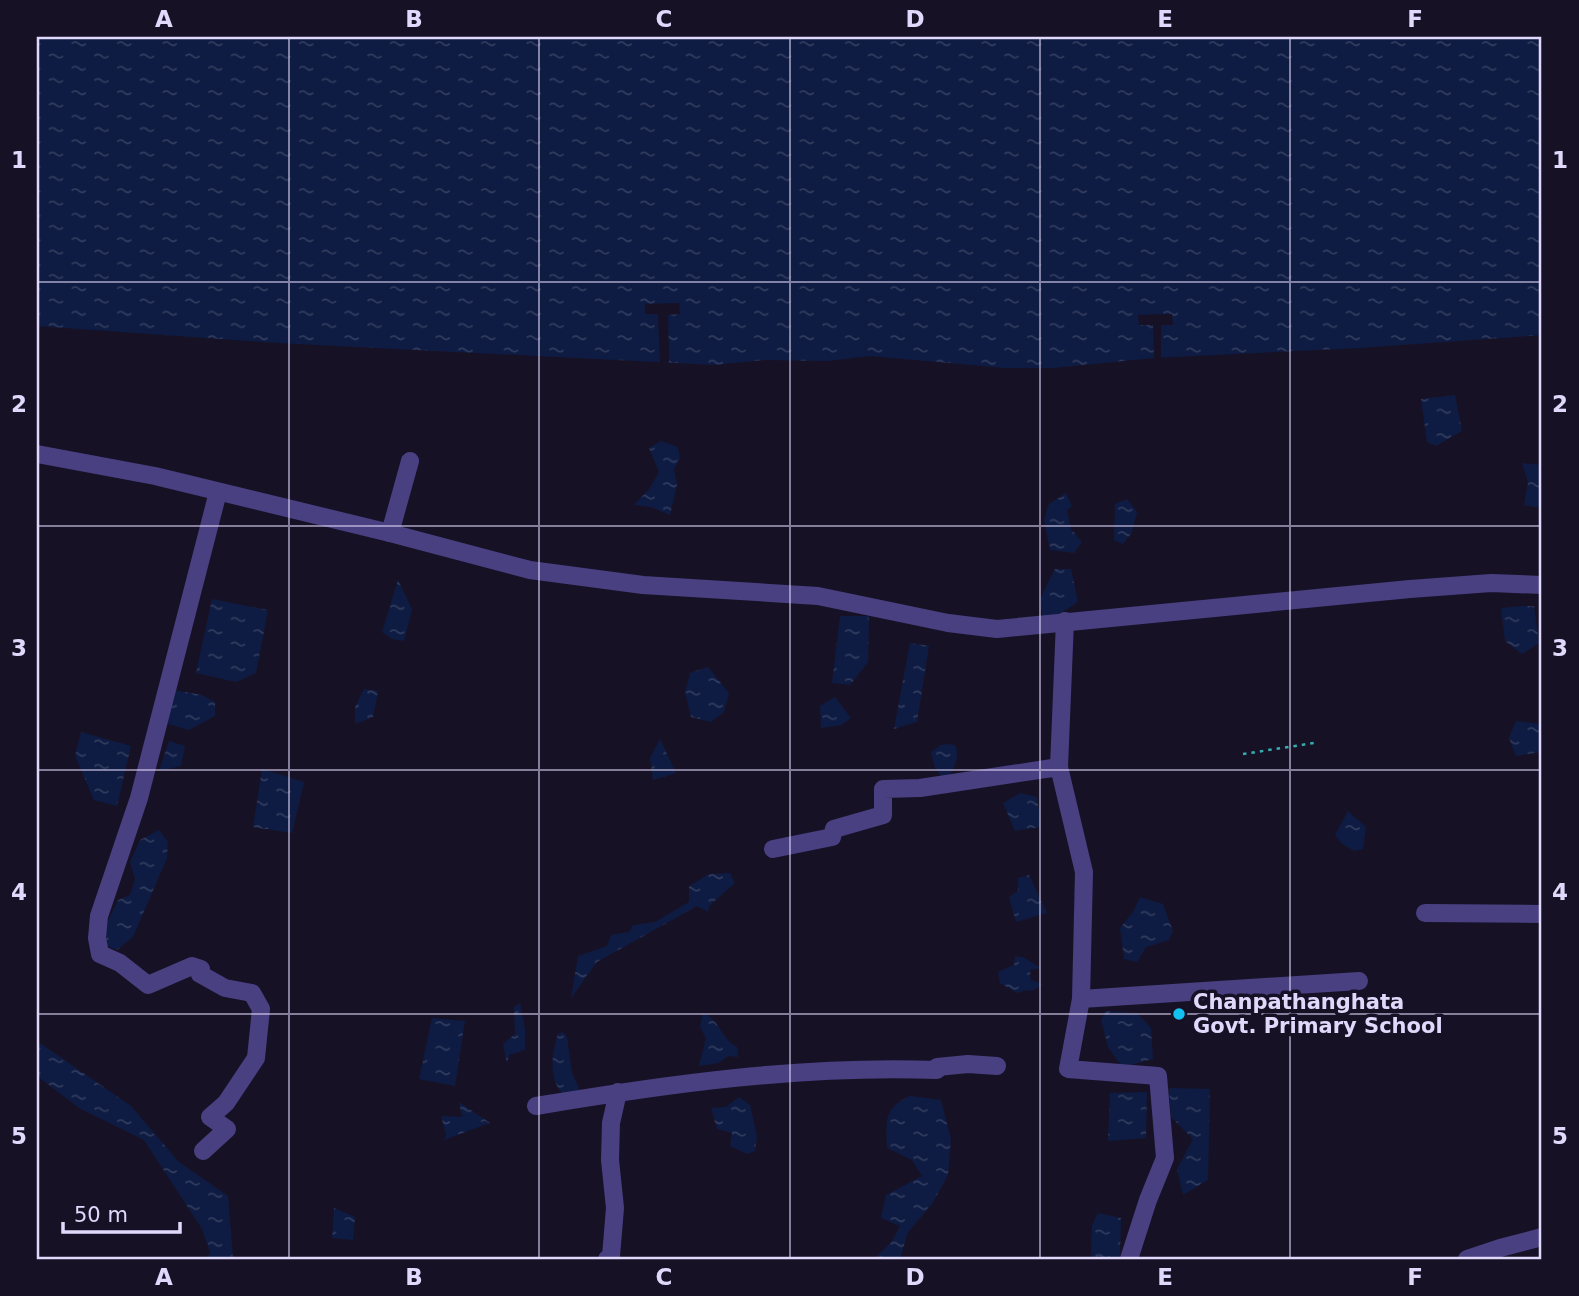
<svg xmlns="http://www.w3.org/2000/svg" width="1579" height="1296" font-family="'DejaVu Sans',sans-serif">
	<defs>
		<pattern id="water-ripples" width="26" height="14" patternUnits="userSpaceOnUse" patternTransform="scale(1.75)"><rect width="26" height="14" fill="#0e1b42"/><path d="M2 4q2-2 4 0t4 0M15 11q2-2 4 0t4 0" fill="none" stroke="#313c5e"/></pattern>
	</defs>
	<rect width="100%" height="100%" fill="#171126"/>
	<!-- water -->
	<g fill="url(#water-ripples)">
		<path d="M37,37H1542V335L1359,348L1154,358L1053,368H1005L870,356L827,361L764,360L715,365L277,343L37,326Z"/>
		<path d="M1455,395L1462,431L1436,446L1427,442L1421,399Z"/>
		<path d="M661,441L678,447L680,459L674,469L677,485L670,515L651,507L634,505L650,488L659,472L649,448Z"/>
		<path d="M1522,463L1542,465V508L1524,505L1528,482Z"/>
		<path d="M1066,493L1072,506L1067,510L1071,529L1082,542L1074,553L1050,550L1044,520L1049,504Z"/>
		<path d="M1127,499L1137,512L1132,532L1123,544L1114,540L1115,504Z"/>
		<path d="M1055,569H1071L1078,602L1044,624L1040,599Z"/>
		<path d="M398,580L412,609L404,641L392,639L382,632Z"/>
		<path d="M212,599L268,610L256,673L236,682L196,673Z"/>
		<path d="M1522,606H1534L1539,643L1522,654L1505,641L1501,608Z"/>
		<path d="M840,616H869L868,662L850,685L832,683Z"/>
		<path d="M910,643L929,646L917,722L894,729Z"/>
		<path d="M708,667L729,693L724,712L711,722L691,717L685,692L690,673Z"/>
		<path d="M364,689L378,691L373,717L355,724V707Z"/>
		<path d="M174,690L202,695L215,702V716L189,730L165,723Z"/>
		<path d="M835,697L851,718L842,725L821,728L820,706Z"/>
		<path d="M1516,721L1542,724V752L1516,756L1509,738Z"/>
		<path d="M81,732L131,746L117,806L94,800L75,756Z"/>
		<path d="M660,739L676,773L653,780L650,758Z"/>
		<path d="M169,741L185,746L181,766L159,771Z"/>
		<path d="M948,744L955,745C960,754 955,768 949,776L942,777L935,768L931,752L941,745Z"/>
		<path d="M262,769L304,782L292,833L253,827Z"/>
		<path d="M1020,793L1037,797L1041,827L1015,831L1003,803Z"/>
		<path d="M1348,811L1366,827L1363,849L1354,851L1341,843L1335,835Z"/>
		<path d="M159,830L168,842L167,858L133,937L117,950L102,944L108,921L118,900L130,895L135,879L130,862L140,840Z"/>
		<path d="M730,873L735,883L709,906L708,912L697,906L597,962L571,998L578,956L607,946L611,935L629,932L633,925L655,922L689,902V886L709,874Z"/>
		<path d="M1029,875L1047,913L1016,922L1009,897L1018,891V878Z"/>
		<path d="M1140,897L1163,904L1173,931L1169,940L1146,947L1137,962L1124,959L1120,928L1133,912Z"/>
		<path d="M1015,956L1023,957L1041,968L1030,970L1031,980L1043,984L1032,991L1026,990L1017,993L1000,983L998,972L1014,965Z"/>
		<path d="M520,1003L525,1029V1050L509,1055L507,1064L503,1044L515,1034L514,1007Z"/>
		<path d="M1106,1011L1137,1013L1151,1028L1153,1059L1122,1067L1108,1047L1101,1020Z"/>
		<path d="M703,1013C720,1020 722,1040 737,1047L738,1057L728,1056L719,1063L699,1066L706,1038L700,1027Z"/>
		<path d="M432,1018L465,1021L455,1086L419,1079Z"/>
		<path d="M563,1032L567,1037L572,1073L579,1088L577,1092L562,1093C548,1077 552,1052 558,1034Z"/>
		<path d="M37,1041L131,1106L179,1162L228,1196L233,1259H207L210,1252L202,1229L144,1140L79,1108L37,1076Z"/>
		<path d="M1169,1088L1210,1089L1208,1180L1183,1195L1177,1169L1193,1139L1171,1117Z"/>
		<path d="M1147,1092L1146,1138L1108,1141L1110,1093Z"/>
		<path d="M910,1096L941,1100L951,1140L948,1175L932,1204L908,1232L900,1259H874L892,1241L900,1226L881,1218L886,1195L922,1176L912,1160L887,1148C886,1122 883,1108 910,1096Z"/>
		<path d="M739,1097L750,1105L757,1136L755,1151L747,1154L730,1146L732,1133L717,1129L711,1108L726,1107Z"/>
		<path d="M459,1102L490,1123L444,1140L446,1135L441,1116L462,1117Z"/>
		<path d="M334,1208L355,1217L353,1240L332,1238Z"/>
		<path d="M1098,1213L1121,1218L1120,1259H1091L1092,1225Z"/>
	</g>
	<!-- pier -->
	<g fill="#171126">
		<path d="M679,303L680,314L668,315L669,362L660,363L658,314H645V304Z"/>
		<path d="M1172,314L1173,325H1161V358H1154L1153,325H1139L1138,315Z"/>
	</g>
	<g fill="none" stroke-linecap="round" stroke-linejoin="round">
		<!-- path -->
		<path stroke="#38abb1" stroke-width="2.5" stroke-dasharray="3.5 5" stroke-linecap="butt" d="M1243,754L1314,743"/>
		<!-- minor -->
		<g stroke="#494082" stroke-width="18">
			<path d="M37,454L155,476L390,533L530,570L643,585L818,596L948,623L997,629L1410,589L1491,583L1542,585"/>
			<path d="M390,533L410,461"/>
			<path d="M1065,621L1059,767L1084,872L1081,999L1068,1069L1158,1076L1165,1158L1148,1200L1129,1259"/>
			<path d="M773,849L832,837L834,829L883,815V789L920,788L1059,767"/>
			<path d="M1425,913L1542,914"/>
			<path d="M1081,999L1359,981"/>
			<path d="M536,1106C668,1084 803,1065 937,1070V1067L968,1064L997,1066"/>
			<path d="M203,1151L227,1129L210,1117L226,1103L256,1058L261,1009L252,993L225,988L200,974L201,969L192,966L148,985L120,963L100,954L97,938L99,916L139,798L218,492"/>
			<path d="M607,1259L611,1256L615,1208L610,1160L611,1123L618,1092"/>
			<path d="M1467,1259L1500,1248L1542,1237"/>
		</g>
	</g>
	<!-- grid -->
	<path fill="none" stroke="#e1d9fc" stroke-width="2" stroke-opacity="0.55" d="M289,37V1259M539,37V1259M790,37V1259M1040,37V1259M1290,37V1259M37,282H1542M37,526H1542M37,770H1542M37,1014H1542"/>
	<!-- markers -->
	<circle fill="#13c1ef" stroke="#171126" stroke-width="2.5" cx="1179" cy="1014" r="7"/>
	<g text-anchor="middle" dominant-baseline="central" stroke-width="7" stroke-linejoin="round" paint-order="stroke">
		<!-- poi labels -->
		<g font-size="21" font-weight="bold" fill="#e1d9fc" stroke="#171126" text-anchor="start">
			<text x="1193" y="1002">Chanpathanghata<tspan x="1193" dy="24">Govt. Primary School</tspan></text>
		</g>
	</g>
	<!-- border -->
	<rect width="1579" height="1296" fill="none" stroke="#171126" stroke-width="77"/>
	<!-- scale -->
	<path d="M63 1222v10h117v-10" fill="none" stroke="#e1d9fc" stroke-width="3.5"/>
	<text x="74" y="1222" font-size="21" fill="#e1d9fc" stroke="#171126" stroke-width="5" paint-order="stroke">50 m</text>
	<rect x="38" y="38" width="1502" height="1220" fill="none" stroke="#e1d9fc" stroke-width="2.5"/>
	<g font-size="23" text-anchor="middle" font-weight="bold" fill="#e1d9fc">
		<text x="164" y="27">A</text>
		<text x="414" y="27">B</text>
		<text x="664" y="27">C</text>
		<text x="915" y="27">D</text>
		<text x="1165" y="27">E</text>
		<text x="1415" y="27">F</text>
		<text x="19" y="168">1</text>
		<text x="1560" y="168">1</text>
		<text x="19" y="412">2</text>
		<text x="1560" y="412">2</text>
		<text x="19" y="656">3</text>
		<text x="1560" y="656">3</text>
		<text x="19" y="900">4</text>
		<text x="1560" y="900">4</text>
		<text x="19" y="1144">5</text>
		<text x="1560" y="1144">5</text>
		<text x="164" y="1285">A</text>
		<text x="414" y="1285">B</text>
		<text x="664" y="1285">C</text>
		<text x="915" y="1285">D</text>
		<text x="1165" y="1285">E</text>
		<text x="1415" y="1285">F</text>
	</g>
</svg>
